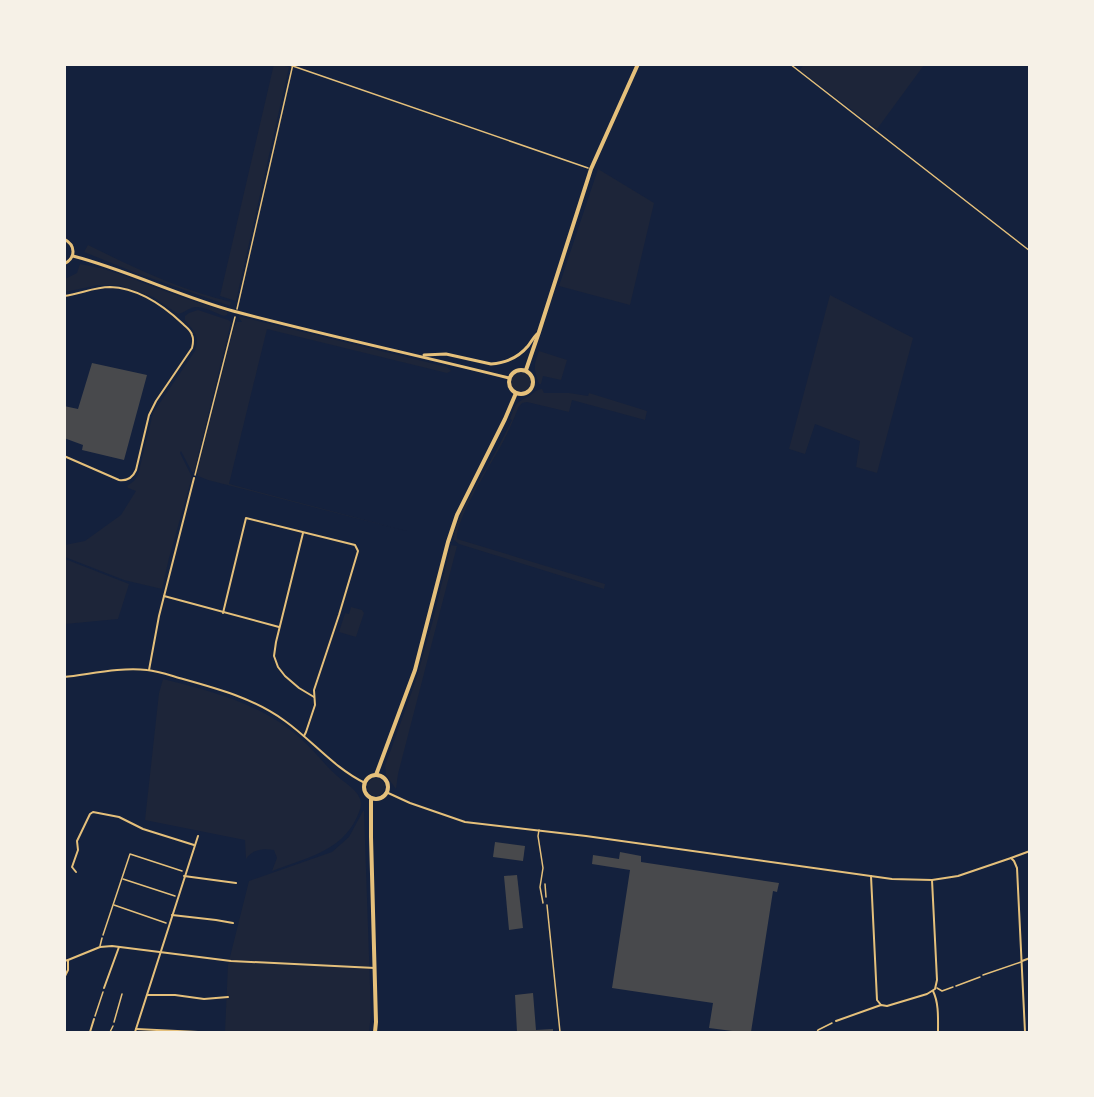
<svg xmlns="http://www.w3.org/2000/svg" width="1094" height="1097" font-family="Lato,sans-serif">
	<rect width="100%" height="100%" fill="#14213d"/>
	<!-- green -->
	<g fill="#1d2539">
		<path d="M274,64L281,65L289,67L236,301L220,296Z"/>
		<path d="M804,64H924V65L877,129L800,70Z"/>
		<path d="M598,169L654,203L630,305L559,286Z"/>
		<path d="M88,245C134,268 181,290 231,302L230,306L136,273L84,252Z"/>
		<path d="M80,264C110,268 137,281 165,291C186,299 207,305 228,312L227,315L224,316C215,313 200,304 191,308C186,310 183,313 178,314L153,297L119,285H98L65,292V279L77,273Z"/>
		<path d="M830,295L913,338L877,473L856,467L860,441L815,424L805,454L789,449Z"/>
		<path d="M198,310L228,320L231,322L230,326L194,472H192L181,451L180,453L192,477L169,558L162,589L124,580L65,557V545L85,541L121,515L136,491L128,488L127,486L134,481L138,475L153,413L195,351C200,334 194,332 185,320V316L189,313Z"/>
		<path d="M238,316L447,367L451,371L447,373L267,329L229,484L410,532L208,480L198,476L197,472L234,327L237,322H242Z"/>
		<path d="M539,351L567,360L561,380L543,376L541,384H539C534,369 533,366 539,351Z"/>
		<circle cx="521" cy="382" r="10"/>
		<path d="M542,389L544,393H569L588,396L589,393L647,411L645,420L572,400L569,412L527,402L522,403L518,408C513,422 506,437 498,451C489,467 454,523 457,539L605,584L604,589L459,544L454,540C453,520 477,485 487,467C496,451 504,436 512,420L510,419C516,404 514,404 529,396C534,393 535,390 542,389Z"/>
		<path d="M451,545L457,546L398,774L396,789L386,775L385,766L415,683L432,624Z"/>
		<path d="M65,559L129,584L118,619L65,624Z"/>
		<path d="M351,607L362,610L364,613L356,637L339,632L345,613L349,614Z"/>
		<path d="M163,679C212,691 262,704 300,738C313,749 323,763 335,774C344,783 361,791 361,804C361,808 359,812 357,817C341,852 305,858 272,871L277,858L274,850C262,848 254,849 246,859L245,840L145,820L159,693Z"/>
		<circle cx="376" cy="787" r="9"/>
		<path d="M363,811H364L371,1014L369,1032H225L228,965L249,881L332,852L349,837Z"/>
	</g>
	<!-- building -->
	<g fill="#48494c">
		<path d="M92,363L147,375L124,460L82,450L83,445L64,438V406L78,409Z"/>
		<path d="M495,842L525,846L523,861L493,857Z"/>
		<path d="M620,852L641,856V862L779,883L777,892L773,891L751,1032H740L709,1028L713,1003L612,988L630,870L592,864L593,855L619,859Z"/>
		<path d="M517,875L523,928L509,930L504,876Z"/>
		<path d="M533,993L536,1030L553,1029V1032H517L515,995Z"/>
	</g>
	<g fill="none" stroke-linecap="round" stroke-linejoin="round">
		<!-- path -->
		<g stroke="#e5c07b" stroke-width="1.5">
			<path d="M287,64L588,168"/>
			<path d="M790,64L1030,251"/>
			<path d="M237,309L293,64"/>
			<path d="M195,475L235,317"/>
			<path d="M123,879L175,896"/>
			<path d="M545,884L546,897"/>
			<path d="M114,905L166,923"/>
			<path d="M547,905L560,1032"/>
			<path d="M103,935L130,854L182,871"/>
			<path d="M956,986L980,977"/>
			<path d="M95,1016L103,992"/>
			<path d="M114,1022L122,994"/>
			<path d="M817,1032L818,1030L832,1023"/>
		</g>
		<!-- service -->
		<g stroke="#e5c07b" stroke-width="1.5">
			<path d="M539,830L538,836L543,868L540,887L543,903"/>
			<path d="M100,946L102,938"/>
			<path d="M983,975L1021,962"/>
			<path d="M937,988L942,991L953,987"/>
			<path d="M110,1032L113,1026"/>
		</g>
		<!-- minor -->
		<g stroke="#e5c07b" stroke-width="2">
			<path d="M64,296C80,294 94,287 110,287C138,288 164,306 183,324C186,327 191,330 192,335C194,339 193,344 192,348L156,401L149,415L136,470C133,477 127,481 119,480L64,456"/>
			<path d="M303,533L276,642L274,656L278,667L285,676L299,688L314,697"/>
			<path d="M164,596L279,627"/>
			<path d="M223,613L246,518L355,545L358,551L339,615L314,690L315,705L306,732L304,736"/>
			<path d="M149,670L159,616L194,478"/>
			<path d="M64,677C91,674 120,667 147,670C159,671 172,676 183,679C219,689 255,699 285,721C313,741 334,768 365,783"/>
			<path d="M386,792L410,803L465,822L586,836L892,879L932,880L958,876L1011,858L1014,861L1017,868L1025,1032"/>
			<path d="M1011,858L1030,851"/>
			<path d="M76,872L72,867L78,850L77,841L90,814L93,812L119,817L143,829L194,845"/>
			<path d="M184,876L236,883"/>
			<path d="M871,876L877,1000L881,1005"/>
			<path d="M172,915L216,920L233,923"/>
			<path d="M64,961L68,960L100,947L112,946L231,961L375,968"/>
			<path d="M1022,961L1030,958"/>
			<path d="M64,978L68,970V960"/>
			<path d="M104,988L119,947"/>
			<path d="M933,991C939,1003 938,1019 938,1032"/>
			<path d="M147,995H175L204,999L228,997"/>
			<path d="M836,1021L881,1005L887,1006L927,994L935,989L937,980L932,880"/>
			<path d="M136,1029L198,1032"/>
			<path d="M90,1032L94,1019"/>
			<path d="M135,1032L198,836"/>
		</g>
		<!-- tertiary -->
		<g stroke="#e5c07b" stroke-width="3">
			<path d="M64,239C76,245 76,258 64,264"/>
			<path d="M73,256C127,270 179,296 233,311C324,335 417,355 509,378"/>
			<path d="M424,355L446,354L491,364C506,363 518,358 528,346C531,342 533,338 537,334"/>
		</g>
		<!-- secondary -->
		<g stroke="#e5c07b" stroke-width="4">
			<circle cx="521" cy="382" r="12"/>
			<path d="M526,370L539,332L591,169L638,64"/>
			<path d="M376,775L415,670L448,542L457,515L505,419L516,393"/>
			<circle cx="376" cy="787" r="12"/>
			<path d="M371,798V837L376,1022L375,1032"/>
		</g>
	</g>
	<!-- border -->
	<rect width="1094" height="1097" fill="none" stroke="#f6f1e7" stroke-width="132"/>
</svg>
